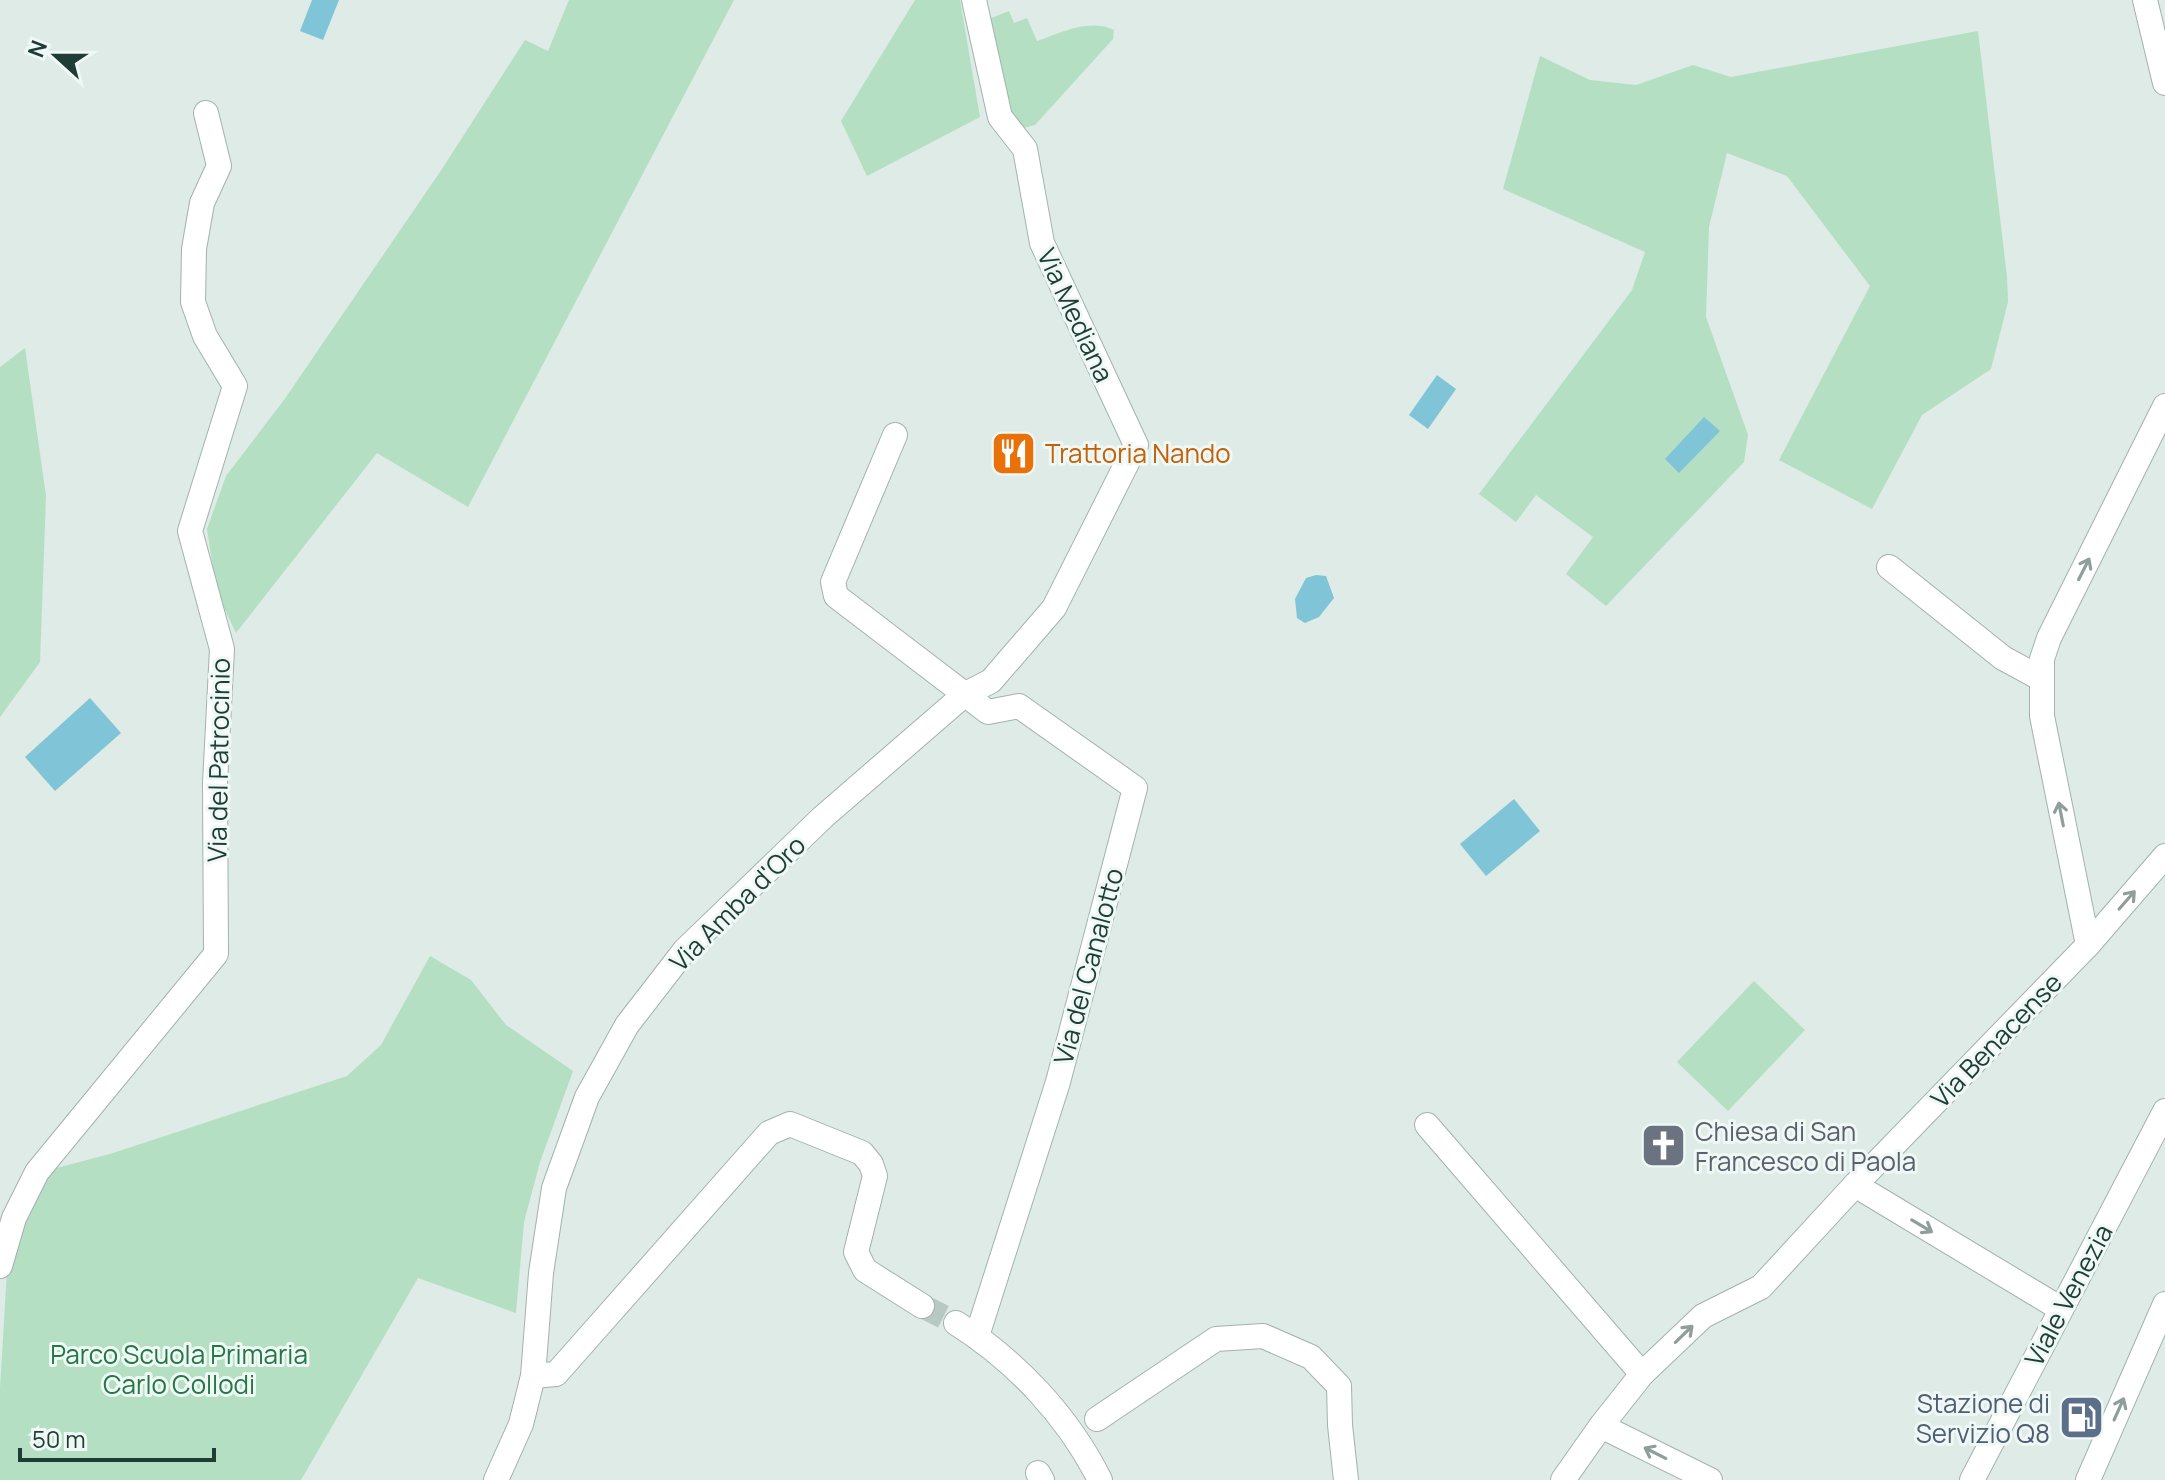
<svg xmlns="http://www.w3.org/2000/svg" width="2165" height="1480" font-family="Manrope,sans-serif">
	<rect width="100%" height="100%" fill="#deebe6"/>
	<!-- green -->
	<g fill="#b4dfc2">
		<path d="M569,0H734L468,507L377,453L236,633L217,593L207,529L226,476L284,400L442,169L525,40L548,51Z"/>
		<path d="M915,0H960L980,117L867,176L841,121Z"/>
		<path d="M1009,11L1014,23L1027,18L1037,41C1061,33 1089,18 1114,30L1113,39L1035,125L1024,128L1013,116L989,19Z"/>
		<path d="M1978,31L2007,277L2008,302L1991,369L1922,415L1872,509L1779,460L1870,286L1787,176L1727,153L1709,227L1706,317L1748,435L1744,462L1606,606L1566,574L1593,537L1536,495L1516,522L1479,494L1632,290L1645,252L1503,189L1540,56L1590,80L1636,85L1693,65L1731,77Z"/>
		<path d="M25,348L46,496L40,662L0,717V367Z"/>
		<path d="M430,956L471,980L506,1025L573,1071L540,1162L524,1222L516,1313L418,1278L301,1480H0V1388L7,1271L45,1171L110,1154L347,1076L381,1045Z"/>
		<path d="M1754,981L1805,1030L1728,1111L1677,1062Z"/>
	</g>
	<!-- water -->
	<g fill="#7fc5d7">
		<path d="M312,0H339L323,40L300,31Z"/>
		<path d="M1437,375L1456,389L1428,429L1409,415Z"/>
		<path d="M1704,417L1720,431L1679,473L1665,459Z"/>
		<path d="M1316,575L1326,576L1334,598L1319,617L1305,623L1297,618L1295,599L1306,578Z"/>
		<path d="M90,698L121,733L55,791L25,757Z"/>
		<path d="M1514,799L1540,831L1486,876L1460,844Z"/>
	</g>
	<g fill="none" stroke-linecap="round" stroke-linejoin="round">
		<!-- minor-tunnel -->
		<path stroke="#b8c8c3" stroke-width="24" stroke-dasharray="24 12" stroke-linecap="butt" d="M922,1306L956,1323"/>
		<defs>
			<g id="minor">
				<path d="M2145,0L2165,83"/>
				<path d="M895,435L833,582L836,596L988,712L1019,706L1135,788L1058,1082L977,1336"/>
				<path d="M1889,567L2003,658L2040,678"/>
				<path d="M2088,945L2042,716V659L2049,638L2165,406"/>
				<path d="M1427,1125L1642,1374"/>
				<path d="M1855,1185L2061,1309"/>
				<path d="M0,1266L14,1218L37,1172L216,954L215,783L222,649L190,531L235,386L205,336L193,302L194,249L202,203L219,166L206,113"/>
				<path d="M956,1323C1016,1361 1068,1416 1100,1480"/>
				<path d="M533,1376L556,1374L769,1133L790,1124L862,1153L871,1164L875,1176L856,1252L865,1270L922,1306"/>
				<path d="M1097,1419L1216,1339L1263,1336L1311,1357L1339,1386L1340,1425L1346,1480"/>
				<path d="M1601,1426L1710,1480"/>
				<path d="M1038,1473L1042,1480"/>
				<path d="M496,1480L521,1424L533,1376L541,1273L554,1188L587,1097L627,1025L685,950L823,817L964,695L991,681L1054,608L1136,445L1042,243L1025,149L1000,117L974,0"/>
				<path d="M1563,1480L1601,1426L1642,1374L1703,1316L1761,1287L1855,1185L2088,945L2165,856"/>
				<path d="M1972,1480L2165,1111"/>
				<path d="M2088,1480L2165,1304"/>
			</g>
		</defs>
		<!-- minor casing -->
		<use href="#minor" stroke="#a1b3ae" stroke-width="26"/>
		<!-- minor -->
		<use href="#minor" stroke="#fff" stroke-width="24"/>
	</g>
	<!-- one-way arrows -->
	<defs><path id="oneway-shaft" d="M-6 0H5M1.5-3L5.5 0L1.5 3" fill="none" stroke-width="1.6" stroke-linecap="round" stroke-linejoin="round" transform="scale(2)"/></defs>
	<g stroke="#8e9e9a">
		<use href="#oneway-shaft" transform="translate(2084 569) rotate(-63)"/>
		<use href="#oneway-shaft" transform="translate(2061 814) rotate(-101)"/>
		<use href="#oneway-shaft" transform="translate(2127 900) rotate(-49)"/>
		<use href="#oneway-shaft" transform="translate(1922 1226) rotate(31)"/>
		<use href="#oneway-shaft" transform="translate(1684 1334) rotate(-44)"/>
		<use href="#oneway-shaft" transform="translate(2119 1409) rotate(-66)"/>
		<use href="#oneway-shaft" transform="translate(1655 1453) rotate(-153)"/>
	</g>
	<!-- icons -->
	<defs>
		<symbol id="restaurant-square" viewBox="-11 -11 22 22"><rect x="-9" y="-9" width="18" height="18" rx="4" fill="#e8710a" stroke="#eff8f4"/><path d="M-5-6h1v4h1v-4h1v4h1v-4h1v5L-1.5 .5V6h-2V.5L-5-1ZM5-6V6H3V1.5H1.5Q1.5-4 5-6Z" fill="#fff"/></symbol>
		<symbol id="church-square" viewBox="-11 -11 22 22"><rect x="-9" y="-9" width="18" height="18" rx="4" fill="#6b7280" stroke="#eff8f4"/><path d="M-1.2-6h2.4v3.5h3.3v2.4h-3.3V6h-2.4V-.1h-3.3v-2.4h3.3Z" fill="#fff"/></symbol>
		<symbol id="fuel-square" viewBox="-11 -11 22 22"><rect x="-9" y="-9" width="18" height="18" rx="4" fill="#5c6f8a" stroke="#eff8f4"/><path d="M-5.5-6h7V0h2V4h1.3V-2.5L3-4.5l.8-.8L6-3V5H2.5V1h-1V6h-7ZM-4.2-4.7v3.2H.2V-4.7Z" fill="#fff"/></symbol>
	</defs>
	<g fill-rule="evenodd">
		<use href="#restaurant-square" x="988" y="428" width="51" height="51"/>
		<use href="#church-square" x="1638" y="1120" width="51" height="51"/>
		<use href="#fuel-square" x="2056" y="1392" width="51" height="51"/>
	</g>
	<g text-anchor="middle" dominant-baseline="central" stroke-width="6" stroke-linejoin="round" paint-order="stroke">
		<!-- street labels -->
		<g font-size="26" fill="#1e3d36" stroke="#eff8f4">
			<text transform="translate(1076 315) rotate(65)">Via Mediana</text>
			<text transform="translate(218 760) rotate(-89)">Via del Patrocinio</text>
			<text transform="translate(737 903) rotate(-45)">Via Amba d'Oro</text>
			<text transform="translate(1088 966) rotate(-75)">Via del Canalotto</text>
			<text transform="translate(1996 1040) rotate(-46)">Via Benacense</text>
			<text transform="translate(2068 1295) rotate(-62)">Viale Venezia</text>
		</g>
		<!-- food labels -->
		<g font-size="26" fill="#c56008" stroke="#eff8f4" text-anchor="start">
			<text x="1045" y="453">Trattoria Nando</text>
		</g>
		<!-- worship labels -->
		<g font-size="26" fill="#5b616d" stroke="#eff8f4" text-anchor="start">
			<text x="1695" y="1131">Chiesa di San<tspan x="1695" dy="30">Francesco di Paola</tspan></text>
		</g>
		<!-- park labels -->
		<g font-size="26" fill="#247848" stroke="#eff8f4">
			<text x="179" y="1354">Parco Scuola Primaria<tspan x="179" dy="30">Carlo Collodi</tspan></text>
		</g>
		<!-- service labels -->
		<g font-size="26" fill="#4e5e75" stroke="#eff8f4" text-anchor="end">
			<text x="2050" y="1403">Stazione di<tspan x="2050" dy="30">Servizio Q8</tspan></text>
		</g>
	</g>
	<!-- north arrow -->
	<g transform="translate(56 56) rotate(291)" stroke="#eff8f4" stroke-width="6" paint-order="stroke">
	<path d="M0-6L14 30L0 20L-14 30Z" fill="#1e3d36"/>
	<text y="-12" font-size="22" font-weight="bold" text-anchor="middle" fill="#1e3d36">N</text>
	</g>
	<!-- scale -->
	<path d="M20 1448v12h194v-12" fill="none" stroke="#1e3d36" stroke-width="4"/>
	<text x="32" y="1448" font-size="24" fill="#1e3d36" stroke="#eff8f4" stroke-width="6" paint-order="stroke">50 m</text>
</svg>
